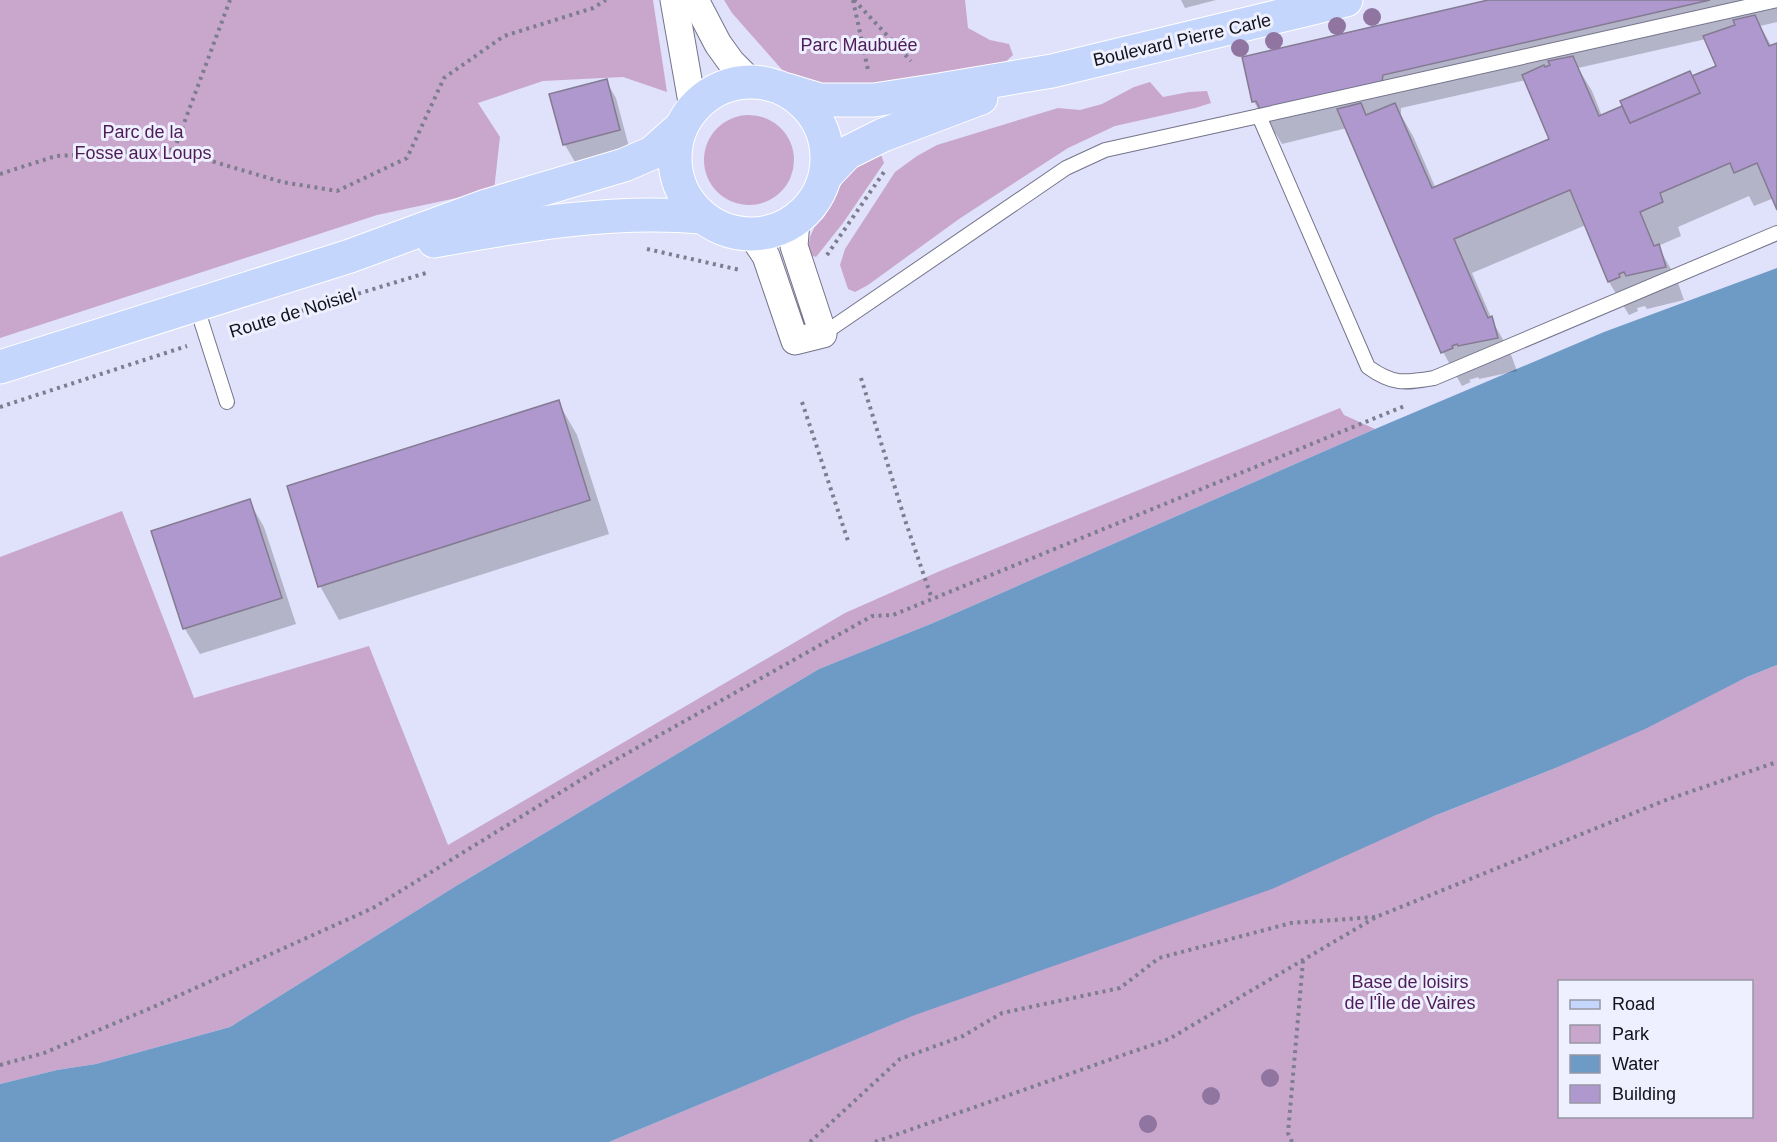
<svg xmlns="http://www.w3.org/2000/svg" width="1777" height="1142" font-family="Arial,sans-serif">
	<rect width="100%" height="100%" fill="#e0e1fb"/>
	<!-- green -->
	<g fill="#c9a7cd" fill-rule="evenodd">
		<path d="M0,0H653L667,92L623,77L543,81L478,103L500,137L494,190L377,215L0,338Z"/>
		<path d="M724,0H965L968,28L990,40L1009,44L1013,55L1000,67L852,91L793,78L784,72L732,13Z"/>
		<path d="M1150,82L1163,97L1189,92L1207,91L1211,103L1195,108L1115,126L1068,148L959,219L868,285L855,292L848,289L840,265L845,249L895,172L917,156L937,145L1058,108L1080,110L1102,104L1134,87Z"/>
		<circle cx="749" cy="160" r="45"/>
		<path d="M879,149L884,163L843,223L816,257L807,254L810,237L814,228L824,217L849,170Z"/>
		<path d="M1340,408L1344,415L1375,429L933,623L819,669L456,886L230,1027L96,1064L57,1070L0,1084V557L122,511L194,698L369,646L448,845L845,613L940,571Z"/>
		<path d="M1777,665V1142H609L914,1015L1434,816L1558,767L1747,677ZM1560,982H1752V1116H1560Z"/>
	</g>
	<!-- water -->
	<path fill="#6e9bc6" d="M1777,268V665L1747,677L1645,729L1558,767L1434,816L1272,889L915,1015L609,1142H0V1084L57,1070L96,1064L230,1027L456,886L819,669L933,623L1375,429L1604,332Z"/>
	<!-- shadow -->
	<g fill="#0003" fill-rule="evenodd">
		<path d="M1181,0H1216L1185,8Z"/>
		<path d="M1494,0H1777V22L1760,26L1772,47L1777,45V206L1774,198L1754,206L1749,196L1678,227L1681,236L1658,246L1677,280L1684,300L1647,309L1645,306L1637,308L1638,311L1629,315L1609,282L1586,225L1472,273L1493,322L1510,352L1517,371L1479,379L1478,377L1469,380L1471,382L1462,386L1443,352L1347,128L1282,144L1276,134L1273,135L1254,102ZM1706,39L1718,67L1602,116L1592,91L1578,68ZM1526,80L1551,140L1436,189L1414,138L1401,115V108Z"/>
		<path d="M606,81L616,98L629,147L575,162L565,145L551,95Z"/>
		<path d="M558,402L577,435L609,534L339,620L320,586Z"/>
		<path d="M249,501L264,527L296,624L200,654L185,629L153,532Z"/>
	</g>
	<!-- building -->
	<g fill="#ae98cd" stroke="#847b92" stroke-width="1.5">
		<path d="M1488,0H1710L1383,75L1382,82L1261,111L1256,101L1252,102L1242,57Z"/>
		<path d="M1755,15L1769,46L1777,43V210L1757,163L1734,173L1730,163L1660,193L1663,202L1640,212L1654,246L1659,244L1666,267L1626,276L1624,272L1619,274L1620,277L1608,282L1570,190L1454,239L1488,318L1492,316L1498,338L1458,346L1457,344L1452,346L1453,348L1441,353L1337,109L1361,103L1366,115L1395,103L1432,188L1549,139L1522,75L1544,65L1545,67L1550,65L1548,61L1573,56L1599,116L1622,106L1630,123L1700,93L1692,76L1716,66L1703,36L1735,25L1733,20Z"/>
		<path d="M1690,71L1700,93L1630,123L1620,101Z"/>
		<path d="M607,79L620,130L563,145L549,94Z"/>
		<path d="M559,400L590,500L318,587L287,486Z"/>
		<path d="M250,499L282,598L183,629L151,531Z"/>
	</g>
	<g fill="none" stroke-linecap="round" stroke-linejoin="round">
		<defs>
			<g id="service">
				<path d="M1259,116L1777,0"/>
				<path d="M196,305L227,402"/>
				<path d="M823,334L1066,168L1105,150L1259,116L1368,367C1393,385 1404,383 1434,378L1777,233"/>
			</g>
			<g id="minor">
				<path d="M674,0L693,108"/>
				<path d="M695,0L718,44L731,62L751,82"/>
				<path d="M752,235L766,256L795,341L823,334L794,246L796,221"/>
			</g>
			<g id="primary">
				<circle cx="751" cy="158" r="76"/>
				<path d="M787,90L820,100H874L939,90L1052,71L1346,0"/>
				<path d="M826,175L847,153L883,135L981,98"/>
				<path d="M434,241C522,225 612,209 702,217"/>
				<path d="M0,367L350,256L486,206L624,165L652,153L680,128"/>
			</g>
		</defs>
		<!-- service casing -->
		<use href="#service" stroke="#74748b" stroke-width="16"/>
		<!-- minor casing -->
		<use href="#minor" stroke="#74748b" stroke-width="29"/>
		<!-- primary casing -->
		<use href="#primary" stroke="#fff" stroke-width="35"/>
		<!-- path -->
		<g stroke="#7c7d8e" stroke-width="4" stroke-dasharray="3 4.5" stroke-linecap="butt">
			<path d="M853,0L868,70"/>
			<path d="M854,0L911,61"/>
			<path d="M174,150L230,0"/>
			<path d="M0,174L56,156L174,150L282,182L337,191L407,158L444,78L504,36L593,8L606,0"/>
			<path d="M647,249L740,270"/>
			<path d="M827,255L884,172"/>
			<path d="M229,333L426,273"/>
			<path d="M861,378L905,520L932,599"/>
			<path d="M802,402L849,544"/>
			<path d="M0,407L187,346"/>
			<path d="M0,1065L44,1053L151,1008L373,908L592,773L872,616L893,615L1407,405"/>
			<path d="M810,1142L900,1059L963,1036L1002,1013L1120,988L1159,958L1291,923L1376,917"/>
			<path d="M875,1142L1169,1039L1376,917L1666,800L1777,762"/>
			<path d="M1292,1142L1288,1133L1303,961"/>
		</g>
		<!-- service -->
		<use href="#service" stroke="#fff" stroke-width="14"/>
		<!-- minor -->
		<use href="#minor" stroke="#fff" stroke-width="27"/>
		<!-- primary -->
		<use href="#primary" stroke="#c5d6fd" stroke-width="33"/>
	</g>
	<!-- trees -->
	<g fill="#9075a0">
		<circle cx="1372" cy="17" r="9"/>
		<circle cx="1337" cy="26" r="9"/>
		<circle cx="1274" cy="41" r="9"/>
		<circle cx="1240" cy="48" r="9"/>
		<circle cx="1270" cy="1078" r="9"/>
		<circle cx="1211" cy="1096" r="9"/>
		<circle cx="1148" cy="1124" r="9"/>
	</g>
	<g text-anchor="middle" dominant-baseline="central" stroke-width="6" stroke-linejoin="round" paint-order="stroke">
		<!-- street labels -->
		<g font-size="18" fill="#12121b" stroke="#eeefff">
			<text transform="translate(1182 40) rotate(-13)">Boulevard Pierre Carle</text>
			<text transform="translate(293 313) rotate(-17)">Route de Noisiel</text>
		</g>
		<!-- park labels -->
		<g font-size="18" fill="#4e1c56" stroke="#eeefff">
			<text x="859" y="45">Parc Maubuée</text>
			<text x="143" y="132">Parc de la<tspan x="143" dy="21">Fosse aux Loups</tspan></text>
			<text x="1410" y="982">Base de loisirs<tspan x="1410" dy="21">de l'Île de Vaires</tspan></text>
		</g>
	</g>
	<!-- legend -->
	<rect x="1558" y="980" width="195" height="138" fill="#eeefff" stroke="#9697a4" stroke-width="1.5"/>
	<rect x="1570" y="1000" width="30" height="9" fill="#c5d6fd" stroke="#9697a4" stroke-width="1.5"/>
	<text x="1612" y="1010" font-size="18" fill="#12121b">Road</text>
	<rect x="1570" y="1025" width="30" height="18" fill="#c9a7cd" stroke="#9697a4" stroke-width="1.5"/>
	<text x="1612" y="1040" font-size="18" fill="#12121b">Park</text>
	<rect x="1570" y="1055" width="30" height="18" fill="#6e9bc6" stroke="#9697a4" stroke-width="1.5"/>
	<text x="1612" y="1070" font-size="18" fill="#12121b">Water</text>
	<rect x="1570" y="1085" width="30" height="18" fill="#ae98cd" stroke="#9697a4" stroke-width="1.5"/>
	<text x="1612" y="1100" font-size="18" fill="#12121b">Building</text>
</svg>
